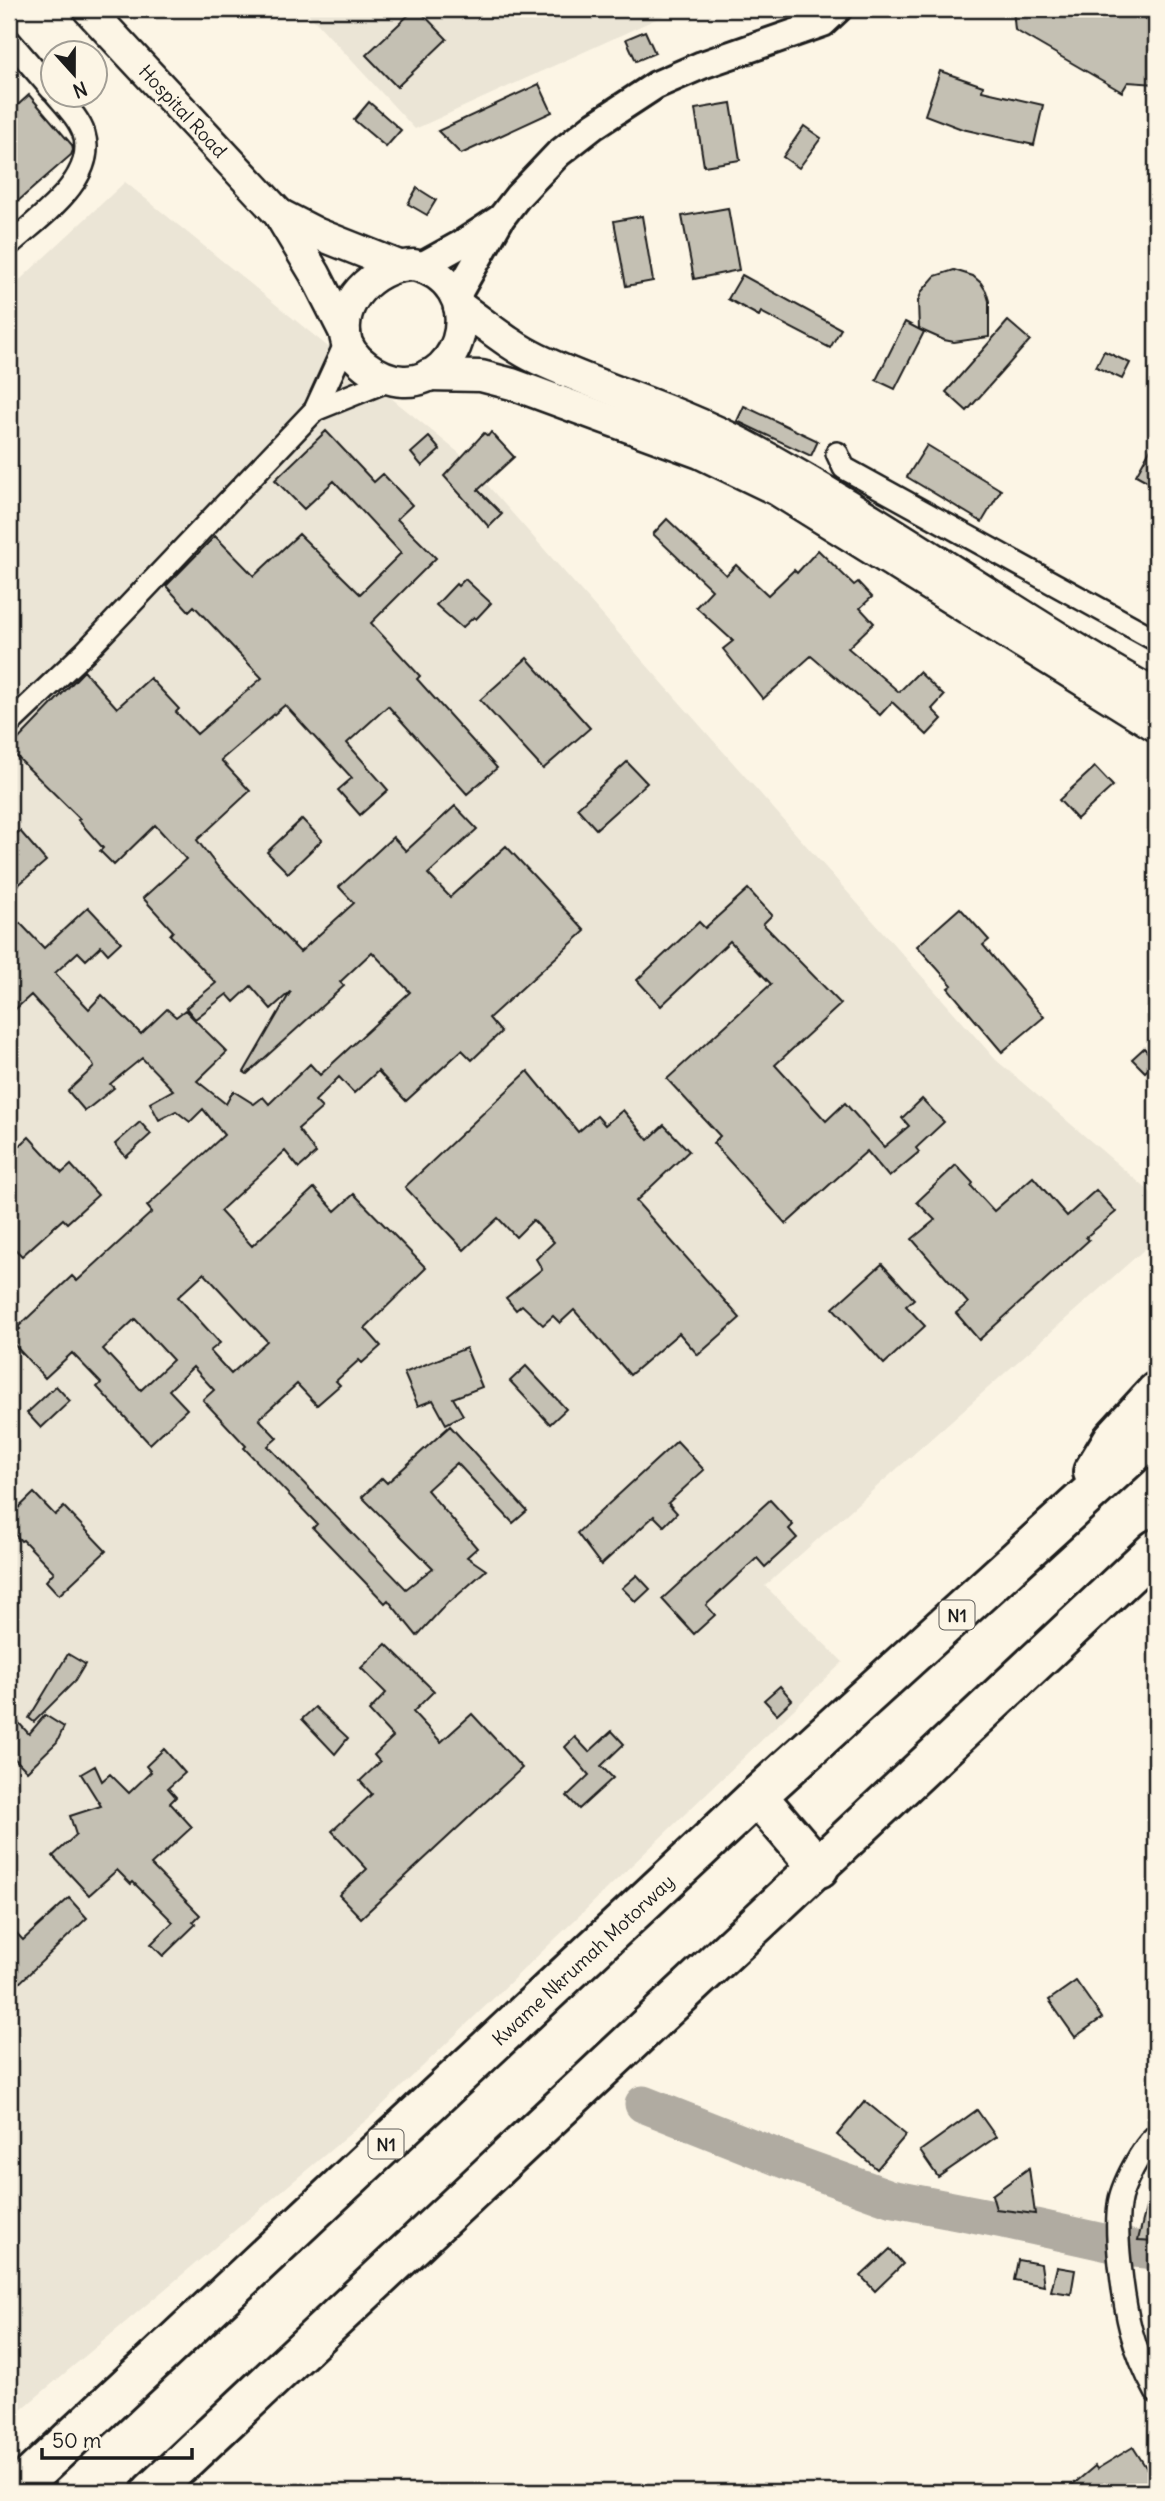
<svg xmlns="http://www.w3.org/2000/svg" width="1165" height="2501" font-family="Delius,sans-serif">
	<rect width="100%" height="100%" fill="#fcf5e5"/>
	<filter id="ink" filterUnits="userSpaceOnUse"><feTurbulence type="fractalNoise" baseFrequency=".0143" numOctaves="2"/><feDisplacementMap in="SourceGraphic" scale="14" xChannelSelector="R" yChannelSelector="G"/><feConvolveMatrix kernelMatrix="1 2 1 2 8 2 1 2 1" color-interpolation-filters="sRGB"/></filter>
	<g filter="url(#ink)">
		<!-- built -->
		<g fill="#ebe5d6">
			<path d="M304,9H678L415,129Z"/>
			<path d="M125,182L459,453L996,1060L1156,1197V1239L765,1586L843,1662L370,2117L9,2420V290Z"/>
		</g>
		<g fill="none" stroke-linecap="round" stroke-linejoin="round">
			<!-- river -->
			<path stroke="#b0aba1" stroke-width="37" d="M643,2104L787,2161L890,2198L1004,2220L1135,2249L1156,2251"/>
		</g>
		<!-- building -->
		<g fill="#c4c0b3" stroke="#1c1c1c" stroke-width="2" fill-rule="evenodd">
			<path d="M415,9H418L447,39L397,87L366,55Z"/>
			<path d="M1013,9H1130L1156,25V84L1128,82L1122,92L1015,30Z"/>
			<path d="M645,31L655,53L636,61L626,39Z"/>
			<path d="M940,71L983,86L982,91L1043,105L1034,145L962,129L925,115Z"/>
			<path d="M539,84L552,112L461,154L438,131Z"/>
			<path d="M29,95L72,145L73,150L71,155L9,209V113Z"/>
			<path d="M369,102L401,130L386,147L354,120Z"/>
			<path d="M731,103L740,160L704,166L695,109Z"/>
			<path d="M804,126L821,138L799,168L783,157Z"/>
			<path d="M417,188L436,200L427,215L408,204Z"/>
			<path d="M728,208L739,270L694,279L682,216Z"/>
			<path d="M642,216L653,281L626,286L614,221Z"/>
			<path d="M954,270L973,276L981,283L986,291L989,301V337L954,342L944,340L919,329L918,301L922,291L935,276Z"/>
			<path d="M742,275L841,329L830,348L761,312L759,316L728,299Z"/>
			<path d="M1008,321L1030,340L967,411L946,392Z"/>
			<path d="M905,322L924,332L895,389L876,380Z"/>
			<path d="M1104,351L1130,363L1122,379L1096,367Z"/>
			<path d="M744,406L818,441L811,456L737,421Z"/>
			<path d="M326,431L374,482L383,474L412,505L397,519L436,558L371,623L420,676L417,679L497,768L467,794L388,706L347,743L388,790L360,815L338,790L352,778L285,705L221,760L250,791L197,840L218,867L300,952L354,903L339,887L393,837L406,851L455,806L477,829L428,874L450,897L506,846L585,931L489,1018L501,1032L472,1060L462,1050L406,1101L378,1071L354,1093L339,1077L315,1101L322,1108L298,1129L316,1153L299,1168L285,1151L220,1211L252,1246L314,1188L335,1211L354,1194L426,1268L365,1328L381,1346L362,1363L359,1360L336,1381L340,1385L317,1405L297,1384L259,1419L277,1438L268,1446L406,1589L433,1568L362,1497L382,1478L387,1483L450,1426L527,1511L513,1523L457,1463L427,1490L477,1548L467,1557L486,1570L450,1602L449,1601L417,1636L388,1600L385,1603L313,1528L317,1524L244,1448L246,1446L203,1400L214,1390L193,1367L169,1390L187,1409L150,1444L97,1387L101,1383L72,1353L45,1378L9,1339L20,1329L18,1327L72,1276L77,1281L152,1212L147,1206L224,1135L203,1109L190,1122L176,1111L159,1120L150,1103L173,1090L142,1058L110,1084L114,1088L85,1111L68,1091L94,1067L91,1061L31,995L9,1015V933L20,923L44,948L88,907L121,942L108,954L101,946L86,960L78,952L55,973L89,1009L102,995L141,1034L167,1009L176,1017L185,1010L227,1052L197,1081L226,1104L233,1091L254,1104L263,1097L269,1104L310,1064L320,1075L410,992L372,952L340,982L344,986L247,1074L244,1072L291,991L271,1009L251,986L234,1002L227,994L195,1019L186,1008L216,983L170,935L173,931L143,898L186,859L155,825L114,865L100,851L103,848L78,820L80,819L9,749L84,671L117,708L150,678L179,709L176,712L197,734L262,678L194,606L189,611L166,586L215,536L254,576L299,534L360,594L401,553L334,481L304,509L275,480ZM204,1273L267,1341L231,1374L210,1351L220,1343L178,1297ZM135,1319L173,1360L141,1390L103,1349Z"/>
			<path d="M491,432L514,457L478,490L502,514L489,527L444,476L484,433L488,436Z"/>
			<path d="M429,437L440,450L422,466L411,453Z"/>
			<path d="M1156,439V486L1136,475Z"/>
			<path d="M927,445L1001,490L982,522L907,477Z"/>
			<path d="M667,519L726,575L736,565L768,595L794,570L797,573L818,550L854,585L858,582L872,597L860,608L874,623L848,648L899,692L919,672L944,696L932,709L942,719L927,735L892,702L880,715L811,656L763,699L723,649L733,641L696,607L712,590L653,534Z"/>
			<path d="M465,579L491,603L476,619L474,617L462,628L436,605L456,584L458,586Z"/>
			<path d="M527,658L590,728L543,769L480,700Z"/>
			<path d="M627,762L647,783L596,829L577,808Z"/>
			<path d="M1095,767L1113,786L1077,819L1059,800Z"/>
			<path d="M302,819L322,840L288,873L267,852Z"/>
			<path d="M20,831L46,861L16,887L9,879V840Z"/>
			<path d="M748,889L772,915L763,924L841,1004L775,1065L826,1121L845,1103L884,1147L909,1126L902,1118L922,1099L944,1122L916,1148L919,1152L889,1177L867,1151L786,1224L713,1143L720,1136L667,1079L771,984L730,941L661,1006L637,980L699,922L705,928Z"/>
			<path d="M960,908L989,940L983,945L1044,1017L1002,1052L948,988L952,985L917,946Z"/>
			<path d="M1144,1048L1156,1062L1145,1072L1132,1059Z"/>
			<path d="M528,1071L578,1132L597,1116L605,1125L623,1110L648,1140L664,1125L689,1151L636,1201L740,1318L698,1355L679,1333L630,1375L574,1310L560,1323L553,1316L543,1325L522,1305L516,1310L506,1298L542,1269L536,1259L554,1242L533,1220L516,1237L498,1218L464,1250L405,1187Z"/>
			<path d="M140,1122L151,1134L126,1157L115,1144Z"/>
			<path d="M29,1137L62,1173L71,1165L98,1195L67,1223L63,1219L22,1256L9,1243V1156Z"/>
			<path d="M956,1165L973,1183L971,1186L994,1211L1033,1177L1067,1216L1096,1190L1116,1212L1086,1237L1089,1240L979,1340L956,1313L968,1303L912,1239L935,1220L917,1202Z"/>
			<path d="M882,1264L914,1299L906,1306L925,1326L884,1364L833,1308Z"/>
			<path d="M466,1348L482,1387L453,1398L463,1415L446,1424L433,1400L418,1406L404,1373Z"/>
			<path d="M526,1366L566,1409L550,1424L510,1381Z"/>
			<path d="M56,1386L70,1401L41,1428L27,1413Z"/>
			<path d="M677,1441L704,1470L668,1503L677,1513L664,1526L654,1516L601,1565L577,1533Z"/>
			<path d="M34,1493L55,1515L64,1507L106,1551L59,1595L46,1581L54,1572L23,1540L21,1541L9,1528V1517Z"/>
			<path d="M770,1500L793,1525L789,1529L797,1538L765,1567L757,1558L706,1605L715,1615L694,1634L662,1599Z"/>
			<path d="M637,1575L650,1589L636,1602L622,1588Z"/>
			<path d="M386,1644L434,1691L413,1712L441,1742L472,1714L522,1768L361,1918L339,1895L367,1869L332,1831L372,1794L360,1781L380,1762L374,1755L393,1737L369,1711L386,1693L361,1668Z"/>
			<path d="M68,1654L85,1664L75,1681L34,1722L29,1718Z"/>
			<path d="M780,1686L792,1700L777,1714L764,1700Z"/>
			<path d="M315,1707L348,1738L335,1754L302,1719Z"/>
			<path d="M45,1715L64,1727L57,1742L27,1771L9,1753V1729L17,1721L29,1734Z"/>
			<path d="M612,1731L624,1744L601,1766L613,1778L579,1809L567,1796L589,1775L565,1747L575,1737L589,1752Z"/>
			<path d="M164,1749L185,1773L168,1788L176,1797L170,1803L192,1827L151,1865L200,1915L193,1922L196,1924L163,1956L151,1944L173,1922L133,1882L131,1884L117,1870L89,1895L53,1856L76,1835L70,1816L101,1806L81,1774L95,1766L102,1781L110,1774L129,1793L151,1772L146,1766Z"/>
			<path d="M69,1898L87,1918L9,1993V1925L23,1940Z"/>
			<path d="M1076,1981L1102,2018L1075,2037L1049,2000Z"/>
			<path d="M865,2101L906,2135L877,2169L837,2135Z"/>
			<path d="M977,2110L996,2137L938,2177L920,2151Z"/>
			<path d="M1029,2168L1035,2214L996,2209L992,2195Z"/>
			<path d="M1150,2192H1156V2241L1138,2240Z"/>
			<path d="M890,2249L903,2264L875,2291L861,2276Z"/>
			<path d="M1018,2260L1041,2264L1044,2286L1014,2280Z"/>
			<path d="M1057,2267L1075,2270L1071,2294L1051,2291Z"/>
			<path d="M1133,2447L1156,2483V2492H1064L1095,2466L1097,2469Z"/>
		</g>
		<g fill="none" stroke-linecap="round" stroke-linejoin="round">
			<defs>
				<g id="minor">
					<path d="M9,40L52,90"/>
					<path d="M9,245C37,219 98,179 84,134C79,119 67,107 56,94"/>
					<path d="M315,410L392,379"/>
					<path d="M837,453L844,468L1156,640"/>
					<path d="M9,724L86,651L315,410L347,340"/>
					<path d="M1156,2135C1142,2148 1121,2186 1119,2205C1116,2224 1118,2245 1120,2264C1125,2313 1132,2349 1156,2392"/>
				</g>
				<g id="tertiary">
					<path d="M420,267L458,246L499,219"/>
					<path d="M456,297L501,218L518,196L558,154L595,125L656,85L702,65L823,23L838,9"/>
				</g>
				<g id="secondary">
					<path d="M88,9L279,214L315,274L345,333"/>
					<path d="M279,214L318,234L399,266"/>
					<path d="M414,265C489,283 465,384 403,381C380,380 346,358 345,333C342,295 379,265 414,265Z"/>
					<path d="M459,306C485,324 510,346 538,359C606,391 678,410 744,445C885,521 1016,617 1156,695"/>
					<path d="M428,375L481,376L512,384L700,453L777,490L1156,726"/>
				</g>
				<g id="motorway">
					<path d="M1093,1472L1113,1439L1156,1392"/>
					<path d="M757,1796L819,1868"/>
					<path d="M14,2492L757,1796L1156,1433"/>
					<path d="M151,2492L1156,1549"/>
				</g>
			</defs>
			<!-- minor casing -->
			<use href="#minor" stroke="#1c1c1c" stroke-width="26"/>
			<!-- tertiary casing -->
			<use href="#tertiary" stroke="#1c1c1c" stroke-width="32"/>
			<!-- secondary casing -->
			<use href="#secondary" stroke="#1c1c1c" stroke-width="35"/>
			<!-- motorway casing -->
			<use href="#motorway" stroke="#1c1c1c" stroke-width="44"/>
			<!-- minor -->
			<use href="#minor" stroke="#fcf5e5" stroke-width="21"/>
			<!-- tertiary -->
			<use href="#tertiary" stroke="#fcf5e5" stroke-width="26"/>
			<!-- secondary -->
			<use href="#secondary" stroke="#fcf5e5" stroke-width="30"/>
			<!-- motorway -->
			<use href="#motorway" stroke="#fcf5e5" stroke-width="38"/>
		</g>
	</g>
	<g text-anchor="middle" dominant-baseline="central" stroke-width="6" stroke-linejoin="round" paint-order="stroke">
		<!-- shield labels -->
		<g fill="#fcf5e5" stroke="#5f5d58" stroke-width="2">
			<rect x="939.5" y="1600.5" width="35" height="29" rx="5"/>
			<rect x="368.5" y="2129.5" width="35" height="29" rx="5"/>
		</g>
		<g font-size="18" font-weight="bold" fill="#1c1c1c">
			<text x="957" y="1615">N1</text>
			<text x="386" y="2144">N1</text>
		</g>
		<!-- street labels -->
		<g font-size="19" fill="#1c1c1c" stroke="#fcf5e5">
			<text transform="translate(183 111) rotate(47)">Hospital Road</text>
			<text transform="translate(583 1960) rotate(-43)">Kwame Nkrumah Motorway</text>
		</g>
	</g>
	<!-- margin -->
	<rect width="1165" height="2501" fill="none" stroke="#fcf5e5" stroke-width="35"/>
	<rect x="18" y="18" width="1130" height="2466" fill="none" stroke="#1c1c1c" stroke-width="2.5" filter="url(#ink)"/>
	<!-- north arrow -->
	<g transform="translate(74 74) rotate(159)"><circle r="33" fill="#fcf5e5" stroke="#a29e95" stroke-width="2"/>
	<path d="M0-5L12 26L0 18L-12 26Z" fill="#1c1c1c"/>
	<text y="-10" font-size="19" font-weight="bold" text-anchor="middle" fill="#1c1c1c">N</text>
	</g>
	<!-- scale -->
	<path d="M42 2448v10h150v-10" fill="none" stroke="#1c1c1c" stroke-width="3.5"/>
	<text x="52" y="2448" font-size="21" fill="#1c1c1c" stroke="#fcf5e5" stroke-width="5" paint-order="stroke">50 m</text>
</svg>
